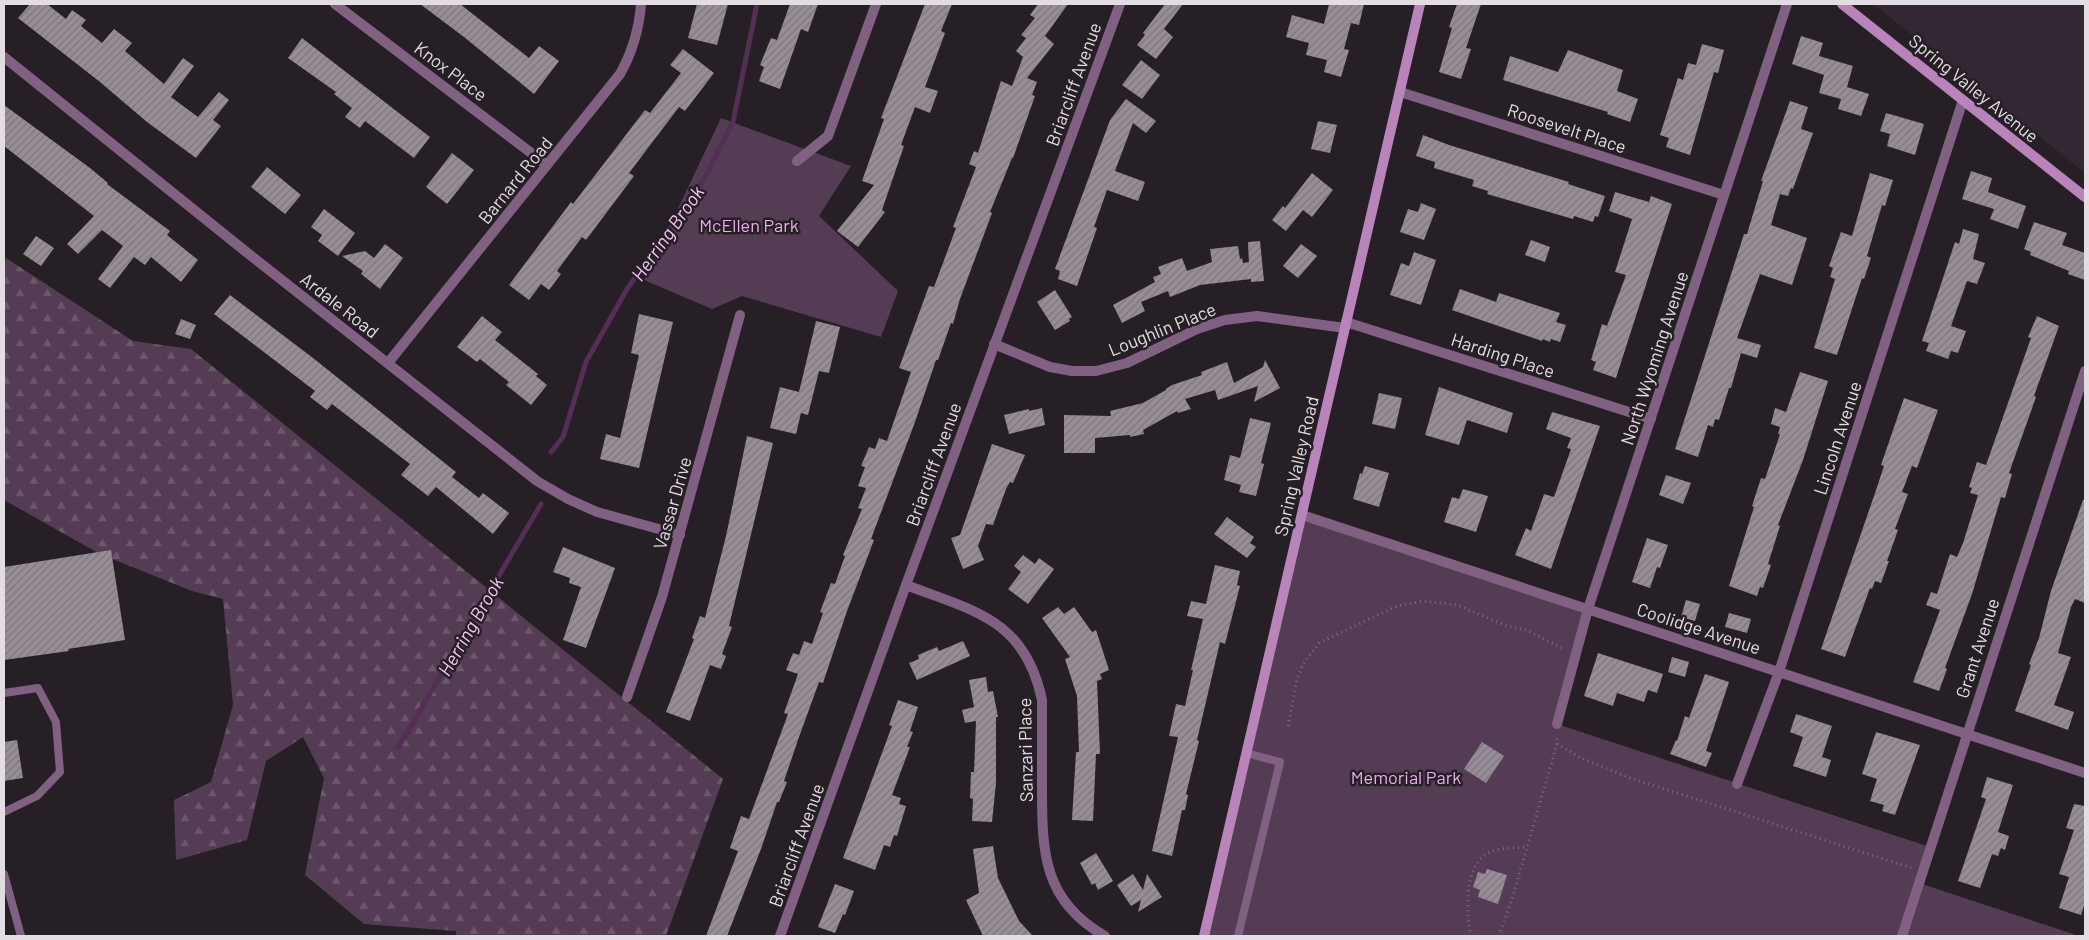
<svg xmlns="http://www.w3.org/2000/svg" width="2089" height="940" font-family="Barlow,sans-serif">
	<defs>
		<pattern id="forest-firs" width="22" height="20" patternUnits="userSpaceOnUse" patternTransform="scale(1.25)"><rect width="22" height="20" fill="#543c54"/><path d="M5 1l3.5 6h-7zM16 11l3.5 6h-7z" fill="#6c586c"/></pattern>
		<pattern id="building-hatch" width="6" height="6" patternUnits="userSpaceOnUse" patternTransform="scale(1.25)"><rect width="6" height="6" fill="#968d96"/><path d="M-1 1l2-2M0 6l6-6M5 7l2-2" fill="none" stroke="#7d767d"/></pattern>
	</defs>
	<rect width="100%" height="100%" fill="#261f26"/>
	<!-- built -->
	<path fill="#332733" d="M1873,4H2085V173Z"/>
	<!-- forest -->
	<path fill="url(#forest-firs)" d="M6,258L133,341L191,349L723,779L666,936H456V931L364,924L305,875L324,778L303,737L266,761L247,840L176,860L174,800L211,782L233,705L223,599L192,591L100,554L4,500V265Z"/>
	<!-- park -->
	<g fill="#543c54">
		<path d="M721,118L851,166L819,216L898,291L881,337L742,296L712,309L644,280Z"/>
		<path d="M1302,515L1588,609L1557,724L1930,847L1919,883L2079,936H1204Z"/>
	</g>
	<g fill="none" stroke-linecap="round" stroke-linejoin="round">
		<!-- stream -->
		<g stroke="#542e55" stroke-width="5">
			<path d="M551,452L563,437L586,362L627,289L702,183L733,122L757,4"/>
			<path d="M398,748L541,504"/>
		</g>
	</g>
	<!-- building -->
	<g fill="url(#building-hatch)">
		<path d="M30,4H47L66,19L72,10L86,20L81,26L102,43L114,29L132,43L125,51L164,84L183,58L194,66L171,97L198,117L219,92L229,100L213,120L221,126L196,158L147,122L100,82L18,18Z"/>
		<path d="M420,4H460L529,58L539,46L559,61L534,94L464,37Z"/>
		<path d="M697,4H728L717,45L688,38Z"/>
		<path d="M790,4H818L808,32L801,29L780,89L759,81L764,67L760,65L771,38L777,40Z"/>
		<path d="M925,4H952L941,31L945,33L925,87L938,91L930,113L915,107L901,145L904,146L882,210L885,212L858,247L837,231L874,185L862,181L884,119L881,118Z"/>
		<path d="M1038,4H1068L1045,36L1054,44L1027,78L1037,82L1032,95L1035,96L1013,158H1012L990,212L992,213L960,299L953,324L951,323L938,360H936L915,422L871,539L874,540L847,611L823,683L819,682L799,737L784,781L787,782L779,802H777L761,849L727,936H706L738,851L730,848L741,816L749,819L788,714L784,713L798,674L786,670L793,653L799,655L804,641L812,644L823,613L820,612L831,583L835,584L845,556L843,555L862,509L858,508L866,488L858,486L865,467L861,466L869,447L875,449L879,438L887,441L911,372L899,368L929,286L934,287L956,228L953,227L976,167L969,164L974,151L978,153L1001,81L1012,86L1023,57L1016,51L1026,38L1021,35L1035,18L1030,15Z"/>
		<path d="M1165,4H1183L1164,29L1173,37L1156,59L1137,45L1145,35L1143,33Z"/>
		<path d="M1329,4H1364L1359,25L1351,23L1344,49L1349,50L1341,77L1324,72L1327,60L1306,55L1309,43L1286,37L1292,15L1324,24Z"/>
		<path d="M1457,4H1481L1466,48L1471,49L1461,79L1439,72L1452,28L1449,27Z"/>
		<path d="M1801,36L1823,43L1819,56L1853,66L1847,87L1869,94L1861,116L1838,109L1841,99L1819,93L1824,75L1792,64Z"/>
		<path d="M302,38L430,137L414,158L365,121L360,128L345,117L352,108L334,94L336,92L288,58Z"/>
		<path d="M1702,44L1724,50L1718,73L1714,72L1690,155L1666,147L1669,138L1660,135L1678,78L1683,80L1688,63L1696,65Z"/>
		<path d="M683,49L714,73L685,111L679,107L629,173L634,176L586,240L582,237L557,271L561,274L549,290L541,284L529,300L509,285L571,202L573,204L645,110L650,113L681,73L670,65Z"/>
		<path d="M1568,50L1623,70L1617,91L1638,99L1630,122L1607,114L1608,112L1503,80L1510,56L1558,72Z"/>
		<path d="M1141,60L1160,75L1142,99L1122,85Z"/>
		<path d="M1126,99L1156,121L1146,133L1133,123L1115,171L1145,182L1138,201L1107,190L1094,227L1097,228L1077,286L1058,279L1060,271L1055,269L1110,120Z"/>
		<path d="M1790,101L1808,107L1801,129L1813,133L1793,189L1791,188L1788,196L1780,194L1771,225L1807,238L1792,285L1760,274L1737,338L1761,345L1757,358L1741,353L1731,388H1729L1719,420L1715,419L1713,427L1708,425L1698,457L1675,449L1744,234H1747L1763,181H1761Z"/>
		<path d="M4,105L90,168L108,183L107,184L170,231L167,235L198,260L181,282L151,257L145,265L134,257L110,288L98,279L123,246L102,230L78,254L67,244L94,216L4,146Z"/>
		<path d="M1886,113L1924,124L1915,155L1887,146L1890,134L1880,131Z"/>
		<path d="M1318,121L1337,125L1330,153L1311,149Z"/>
		<path d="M1423,135L1449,145L1569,182L1568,184L1605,196L1598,217L1595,216L1593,222L1574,216L1573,219L1487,194L1488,191L1472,186L1474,180L1434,168L1435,162L1416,156Z"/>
		<path d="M452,153L474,170L447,204L426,187Z"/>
		<path d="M267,167L301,195L285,214L251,187Z"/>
		<path d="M1971,171L1992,178L1988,192L2026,206L2018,229L1990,219L1994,209L1962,199Z"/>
		<path d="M1312,173L1333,190L1312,217L1303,210L1286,231L1272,220L1283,206L1285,208Z"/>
		<path d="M1870,173L1893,180L1885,206L1882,205L1867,256L1871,258L1864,279L1862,278L1837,355L1814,348L1835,279L1830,277L1833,268L1829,266L1841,232L1852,236Z"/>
		<path d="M1615,192L1649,202L1651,196L1672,204L1616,378L1593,370L1596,362L1591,360L1602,324L1607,326L1626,275L1615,272L1632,219L1609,211Z"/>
		<path d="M1421,203L1436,209L1424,240L1400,232L1408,209L1418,212Z"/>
		<path d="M324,209L355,233L338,256L318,241L322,235L311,227Z"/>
		<path d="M2034,222L2067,233L2062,245L2085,253V280L2068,274L2069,271L2030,255L2031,252L2024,249Z"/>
		<path d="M1963,229L1979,234L1973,259L1985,263L1977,284L1967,281L1951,326L1966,331L1958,353L1951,351L1948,359L1926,351L1929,343L1922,341L1955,242L1959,244Z"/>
		<path d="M36,236L54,248L41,266L23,254Z"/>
		<path d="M1531,240L1550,247L1545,262L1525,255Z"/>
		<path d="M1260,241L1264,281L1251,282V279L1200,285L1170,297L1168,291L1141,302L1145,311L1122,323L1113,305L1155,282L1153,277L1161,274L1158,267L1182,258L1187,271L1212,262L1210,249L1238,246L1240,259L1242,258L1243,263L1249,262V265L1248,242Z"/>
		<path d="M385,244L403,258L380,289L361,274L363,271L342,256L365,251L374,258Z"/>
		<path d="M1301,244L1317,256L1298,278L1283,266Z"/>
		<path d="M1414,252L1436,260L1421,305L1390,295L1401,263L1409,266Z"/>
		<path d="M1460,289L1496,302L1499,293L1560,313L1556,322L1566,325L1560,342L1551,339L1550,342L1543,339L1542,341L1452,310Z"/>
		<path d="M1055,290L1072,317L1069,319L1070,321L1055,330L1037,302Z"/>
		<path d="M230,295L313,358L456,472L452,477L479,498L483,493L509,513L493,534L436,487L428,496L401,475L410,464L332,404L327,410L310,397L315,391L214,314Z"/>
		<path d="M639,314L673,322L639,468L600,459L606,434L620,438L639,355L631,353Z"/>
		<path d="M482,316L502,332L495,340L538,374L536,376L547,385L531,405L506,385L509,382L480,359L477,362L457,347Z"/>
		<path d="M2037,316L2059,326L2034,396L2036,397L2009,473L2012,474L2005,498L2001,497L1972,594L1945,668L1947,669L1939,691L1913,682L1940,610L1926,605L1931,592L1937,594L1950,554L1957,557L1963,543L1978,495L1970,493L1972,488L1969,487L1977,462L1986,465L2031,338L2028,337Z"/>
		<path d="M181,319L196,325L190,339L175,334Z"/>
		<path d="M816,321L840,327L829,373L819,371L808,415L801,413L796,434L770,428L780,387L799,392Z"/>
		<path d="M1265,360L1280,388L1254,402L1258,386L1218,400L1215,390L1185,399L1191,409L1178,413L1177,411L1143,430L1144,434L1130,437V435L1095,438V453H1064V415L1111,416L1110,411L1143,403L1166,390V389L1172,385L1202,375L1201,372L1227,362L1234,383L1263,367Z"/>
		<path d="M1800,372L1828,381L1803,460L1778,525L1780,526L1768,564L1771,565L1763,588L1760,587L1757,596L1729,586L1754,507L1752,506L1761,478L1765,479L1780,434H1778L1780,427L1771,424L1775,408L1786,412Z"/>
		<path d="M1439,387L1513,413L1507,433L1467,420L1459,445L1425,435Z"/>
		<path d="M1379,393L1402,398L1395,429L1372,424Z"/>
		<path d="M1904,398L1938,410L1917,468L1912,466L1902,492L1908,494L1895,529L1898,530L1887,561H1889L1881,583L1875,581L1872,589L1870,588L1845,657L1821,649L1874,496L1884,466L1881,465Z"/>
		<path d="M1042,408L1045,425L1009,434L1004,415L1029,409V411Z"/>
		<path d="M1552,412L1600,426L1551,569L1515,555L1526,528L1531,531L1544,494L1554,497L1571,449L1567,448L1571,438L1546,429Z"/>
		<path d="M1250,418L1271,423L1261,463L1264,464L1256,496L1239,492L1241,485L1224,480L1230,455L1240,458Z"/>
		<path d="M747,436L773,443L729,626L732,627L722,654L726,656L721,669L710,665L690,721L666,712L694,639L692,638L700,616L705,618L726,536Z"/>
		<path d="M992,444L1025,455L1013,483L1010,482L1006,489L993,525L986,524L978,546L984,560L963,569L951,538L960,535Z"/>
		<path d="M1365,466L1389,473L1379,507L1353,499L1360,473L1362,474Z"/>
		<path d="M1666,475L1691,483L1683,504L1659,495Z"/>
		<path d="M1463,489L1488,496L1476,532L1444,522L1452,497L1459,499Z"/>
		<path d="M2083,500H2085V603L2075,599L2071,607L2058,653L2071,657L2054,705L2074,712L2068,730L2015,711L2031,665L2029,664L2039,638L2051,591Z"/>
		<path d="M1227,517L1254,537L1250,543L1256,547L1247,558L1214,534Z"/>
		<path d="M1647,538L1668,545L1660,568L1657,567L1650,588L1632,582Z"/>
		<path d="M563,547L615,568L586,648L563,640L581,587L569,583L570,578L553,572Z"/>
		<path d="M111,550L125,640L68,649L69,651L4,660V567Z"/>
		<path d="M1023,555L1035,564L1039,558L1054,569L1028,604L1008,589L1021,572L1014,566Z"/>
		<path d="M1215,565L1240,571L1237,585L1240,586L1225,644L1220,642L1197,740L1199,741L1186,794L1188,795L1185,810H1182L1172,856L1152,851L1178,737L1169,736L1176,704L1185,706L1193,670H1191L1203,619L1187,616L1191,601L1206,604Z"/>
		<path d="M1686,600L1700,604L1695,621L1681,617Z"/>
		<path d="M1058,607L1064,614L1074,607L1092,632L1096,630L1109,670L1100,674L1102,679L1097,681L1100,754H1096L1093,821L1072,820L1076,752H1079L1077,696L1065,659L1070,657L1042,618Z"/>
		<path d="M1729,613L1751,619L1747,633L1725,627Z"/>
		<path d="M963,641L970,656L917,680L909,663L919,659L918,655L937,647L939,651Z"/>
		<path d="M1598,653L1663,674L1657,693L1648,690L1644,702L1617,693L1613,706L1584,696Z"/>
		<path d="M1672,657L1689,662L1685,677L1668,672Z"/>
		<path d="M1705,674L1729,682L1706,751L1712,753L1706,767L1670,754L1676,740L1677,741L1685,716L1689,718Z"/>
		<path d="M986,677L988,692L993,691L998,717H996V783L992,822L972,821L973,799L970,798L971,772H974L976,721L965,723L962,710L974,707L969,680Z"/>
		<path d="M898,700L918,707L910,731L913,732L907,747H910L892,795L901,798L899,804L906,806L897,836L894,835L890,847L884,845L875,870L843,858L892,726L889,725Z"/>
		<path d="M1796,714L1832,726L1822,757L1831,760L1826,777L1793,766L1803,737L1790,732Z"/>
		<path d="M1876,732L1920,745L1895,815L1882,811L1884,805L1870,801L1877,779L1862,774Z"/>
		<path d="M17,740L23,778L4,781V742Z"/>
		<path d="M1482,742L1504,756L1486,783L1464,769Z"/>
		<path d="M1987,777L2013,785L1998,832L2009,836L2005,850L2001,848L1998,856L1992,854L1980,888L1958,881L1986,799L1981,797Z"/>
		<path d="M2074,804L2085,806V903L2081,915L2059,908L2069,877L2059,874L2074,830L2066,828Z"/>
		<path d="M993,846L998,878L1019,921L1033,936H983L966,900L979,893L973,849Z"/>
		<path d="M1096,853L1113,881L1098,890L1095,883L1092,885L1080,863Z"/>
		<path d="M1487,869L1507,875L1498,904L1478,897L1480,890L1473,887L1478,872L1485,874Z"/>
		<path d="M1133,874L1143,890L1147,874L1162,897L1138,912L1141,900L1131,906L1117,885Z"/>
		<path d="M835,884L854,891L845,915L843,914L835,933L818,927Z"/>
	</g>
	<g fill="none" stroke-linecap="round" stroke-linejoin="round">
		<!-- path -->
		<g stroke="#777177" stroke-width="3" stroke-dasharray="1 4" stroke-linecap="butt">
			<path d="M1288,726L1297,680L1303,664L1319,643L1397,606L1423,601L1457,605L1507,626L1526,630L1564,649"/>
			<path d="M1557,744L1581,758L1630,778L1912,868"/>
			<path d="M1471,936C1466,914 1464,870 1485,855C1496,847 1515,848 1527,847"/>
			<path d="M1499,936L1512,899L1557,744V735"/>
		</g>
		<!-- lane -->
		<g stroke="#816182" stroke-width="8">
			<path d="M4,693L38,688L56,722L60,772L37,796L4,812"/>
			<path d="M4,874L21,936"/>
			<path d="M1238,936L1280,762L1246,753"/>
		</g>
		<!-- street -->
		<g stroke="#816182" stroke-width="10">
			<path d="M335,4L547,165"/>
			<path d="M4,57L245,251L537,481L568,499L597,512L680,535"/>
			<path d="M1400,92L1724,195"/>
			<path d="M797,161L828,136L876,4"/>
			<path d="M1346,322L1651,419"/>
			<path d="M994,344L1050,367L1072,371H1096L1127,363L1197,329L1225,320L1257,316L1345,328"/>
			<path d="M388,363L620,74C633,51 639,30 641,4"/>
			<path d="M1302,515L2085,773"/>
			<path d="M906,585C974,611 1025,619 1042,700C1042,730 1042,759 1042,788C1042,852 1043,901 1105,936"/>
			<path d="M627,697L662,597L740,315"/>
			<path d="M1557,724L1588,609L1787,4"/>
			<path d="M1737,784L1779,672L1963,100"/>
			<path d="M780,936L906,585L1120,4"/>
			<path d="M1902,936L2085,371"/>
		</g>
		<!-- secondary -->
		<g stroke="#b884b9" stroke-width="10">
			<path d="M1842,4L2085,197"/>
			<path d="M1204,936L1420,4"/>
		</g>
	</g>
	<g text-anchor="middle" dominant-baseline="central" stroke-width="5" stroke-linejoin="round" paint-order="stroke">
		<!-- street labels -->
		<g font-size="18" fill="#e2dde2" stroke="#261f26">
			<text transform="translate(451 71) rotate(37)">Knox Place</text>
			<text transform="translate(1073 84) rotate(-70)">Briarcliff Avenue</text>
			<text transform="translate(1974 88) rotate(39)">Spring Valley Avenue</text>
			<text transform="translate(1567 128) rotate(18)">Roosevelt Place</text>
			<text transform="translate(515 180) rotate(-51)">Barnard Road</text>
			<text transform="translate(340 305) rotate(38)">Ardale Road</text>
			<text transform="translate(1162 329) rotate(-22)">Loughlin Place</text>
			<text transform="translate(1503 355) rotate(18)">Harding Place</text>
			<text transform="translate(1654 358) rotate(-72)">North Wyoming Avenue</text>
			<text transform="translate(1837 438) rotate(-72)">Lincoln Avenue</text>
			<text transform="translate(933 464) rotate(-70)">Briarcliff Avenue</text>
			<text transform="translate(1296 466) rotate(-77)">Spring Valley Road</text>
			<text transform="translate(672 503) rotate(-74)">Vassar Drive</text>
			<text transform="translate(1699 628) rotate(18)">Coolidge Avenue</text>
			<text transform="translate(1977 648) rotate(-72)">Grant Avenue</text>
			<text transform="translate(1025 750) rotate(-91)">Sanzari Place</text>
			<text transform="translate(796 845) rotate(-70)">Briarcliff Avenue</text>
		</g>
		<!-- park labels -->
		<g font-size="18" fill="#ebacec" stroke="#261f26">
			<text x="749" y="225">McEllen Park</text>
			<text x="1406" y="777">Memorial Park</text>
		</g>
		<!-- water labels -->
		<g font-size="19" font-style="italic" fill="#f9c6fa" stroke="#261f26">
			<text transform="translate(667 233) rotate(-55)">Herring Brook</text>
			<text transform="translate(470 626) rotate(-60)">Herring Brook</text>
		</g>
	</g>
	<!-- border -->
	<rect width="2089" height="940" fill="none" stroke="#e2dde2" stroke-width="10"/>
</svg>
